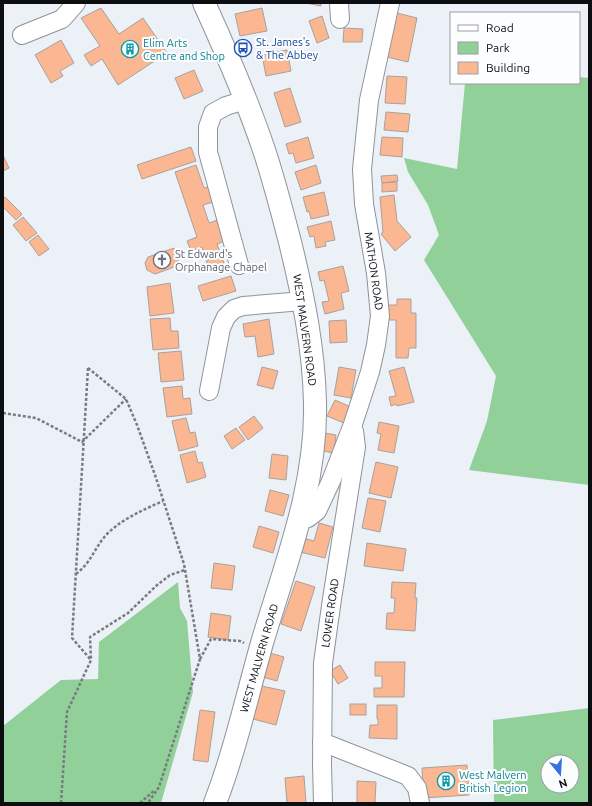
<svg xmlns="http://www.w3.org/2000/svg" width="592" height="806" font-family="Ubuntu,sans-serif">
	<rect width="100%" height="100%" fill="#ecf0f7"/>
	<!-- green -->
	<g fill="#91d199" fill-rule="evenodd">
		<path d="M579,77L589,78V485L469,470L487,421L496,376L424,260L439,235L428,205L408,172L404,158L457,169L465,83H579Z"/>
		<path d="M178,582L180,608L187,621L193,692L161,803H3V726L61,680L98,679L99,642Z"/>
		<path d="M589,708V803H493H494L493,720ZM548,762H572V786H548Z"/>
	</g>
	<!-- building -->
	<g fill="#fbb692" stroke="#a9a19d">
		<path d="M306,3H321V6Z"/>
		<path d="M101,8L119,34L143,18L167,53L118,85L102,59L91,66L84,55L100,46L81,18Z"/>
		<path d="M262,8L267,31L240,36L235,14Z"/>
		<path d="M397,13L417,18L408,62L387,57Z"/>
		<path d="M322,16L329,38L317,43L309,21Z"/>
		<path d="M344,28L363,29L362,42H343Z"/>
		<path d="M61,40L74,63L60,71L63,76L51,83L35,55Z"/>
		<path d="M287,50L291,71L266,76L262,55Z"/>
		<path d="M194,70L203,91L184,99L175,78Z"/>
		<path d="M387,76L407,77L405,104L385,103Z"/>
		<path d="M290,88L301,122L285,127L274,93Z"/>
		<path d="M386,112L410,114L408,132L384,130Z"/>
		<path d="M308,137L314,158L296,163L293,153L289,154L286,144Z"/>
		<path d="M382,137L403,138L402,157L380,155Z"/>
		<path d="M191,147L196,161L142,179L137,165Z"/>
		<path d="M3,155L9,168L3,171Z"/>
		<path d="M196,165L204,188L208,187L213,202L203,205L209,223L220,219L227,240L217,244L224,263L209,269L202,247L191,251L187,241L197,237L175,172Z"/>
		<path d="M316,165L321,183L301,190L295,172Z"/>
		<path d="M397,175L398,181L382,183L381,176Z"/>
		<path d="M397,182V191L382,192V183Z"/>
		<path d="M324,192L329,215L311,219L309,211L307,212L303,197Z"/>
		<path d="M394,195L397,221L411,237L395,251L381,234L383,232L380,197Z"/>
		<path d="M5,197L22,214L16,220L3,207V199Z"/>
		<path d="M23,217L37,233L26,241L13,225Z"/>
		<path d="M331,221L335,240L325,242L326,246L316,248L314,236L310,237L307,227Z"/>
		<path d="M38,235L49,249L39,256L29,242Z"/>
		<path d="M174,248L180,265L155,274L147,270L145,263L148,257Z"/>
		<path d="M343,266L349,291L341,293L344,309L325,314L322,302L329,301L324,280L320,281L318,272Z"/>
		<path d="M231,276L236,291L203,301L198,286Z"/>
		<path d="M170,283L174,313L150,316L147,287Z"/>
		<path d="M397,299H411V313H416V348H409L408,358H396V320H388V305H397Z"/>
		<path d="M170,318L171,331H178L179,348L153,350L150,319Z"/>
		<path d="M269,319L274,354L258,357L255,336L245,337L243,324Z"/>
		<path d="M346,320L347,342L330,343L329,321Z"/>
		<path d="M181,351L184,380L161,382L158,353Z"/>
		<path d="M262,367L278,371L273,389L257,385Z"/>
		<path d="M339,367L356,370L351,398L334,395Z"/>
		<path d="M404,367L414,402L397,406L396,404L391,406L389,397L396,396L389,371Z"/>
		<path d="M182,386L183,399L190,398L192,414L167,417L163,388Z"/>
		<path d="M335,400L351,407L344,423L327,416Z"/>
		<path d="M254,416L263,428L248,440L239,427Z"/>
		<path d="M186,418L190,433L195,432L198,446L179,451L172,421Z"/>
		<path d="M379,422L399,426L394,453L378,450L381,434L377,433Z"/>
		<path d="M236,428L245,440L232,449L224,436Z"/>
		<path d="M325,433L336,435L334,453L323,451Z"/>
		<path d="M195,451L198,463L202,462L206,477L187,483L180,455Z"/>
		<path d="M272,454L288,456L286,480L269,478Z"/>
		<path d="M376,462L398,467L391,498L369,493Z"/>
		<path d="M270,490L289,495L283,516L265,511Z"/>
		<path d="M368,498L386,501L380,532L362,528Z"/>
		<path d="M319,523L333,527L325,558L300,552L303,538L314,541Z"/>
		<path d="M259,526L279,532L273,553L253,547Z"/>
		<path d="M367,543L406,549L403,571L364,566Z"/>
		<path d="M214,563L235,566L232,590L211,588Z"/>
		<path d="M296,581L315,587L301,631L281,624Z"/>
		<path d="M392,582L416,583L415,598H417L415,631L386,629L387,613H394L395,598H391Z"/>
		<path d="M211,613L231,616L228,640L208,637Z"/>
		<path d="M266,652L284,657L277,681L259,676Z"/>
		<path d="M375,662H405L404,697H374V688H382V676H375Z"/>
		<path d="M340,665L348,678L338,684L330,671Z"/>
		<path d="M257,685L285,691L276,725L249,718Z"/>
		<rect x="350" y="704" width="16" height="11"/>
		<path d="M377,705H397V739L369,738L370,725H378V719H377Z"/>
		<path d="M200,710L215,712L208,762L193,760Z"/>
		<path d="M467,765L469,795L424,798L422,768Z"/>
		<path d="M304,776L306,803H287L285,778Z"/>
		<path d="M357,781L376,782L375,803H357Z"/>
	</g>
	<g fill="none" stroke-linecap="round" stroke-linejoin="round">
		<defs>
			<g id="minor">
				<path d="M339,3L340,19"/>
				<path d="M22,35L62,19L76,3"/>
				<path d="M239,265L208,152V127L213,113L226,106L245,100"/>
				<path d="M209,391L221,328L226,317L234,309L243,306L303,301"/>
				<path d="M299,520L308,518L317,511L331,481L353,424L370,372L376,345L380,316L376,273L364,204L362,169L369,100L390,3"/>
				<path d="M322,742L408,776L417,788L420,803"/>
				<path d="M323,803L322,764L323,663L332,599L356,447L354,431"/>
			</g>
			<path id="major" d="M204,3C226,51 247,100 264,150C274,180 282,211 290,242C303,295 314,349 315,403C317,486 285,565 262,643C247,696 235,751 215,803"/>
		</defs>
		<!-- minor casing -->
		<use href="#minor" stroke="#8e9299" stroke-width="20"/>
		<!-- major casing -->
		<use href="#major" stroke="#8e9299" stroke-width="24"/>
		<!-- path -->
		<g stroke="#797b80" stroke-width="2.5" stroke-dasharray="3 2" stroke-linecap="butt">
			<path d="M88,368L126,399L137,425L155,475L184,564L200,659L159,787L148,803"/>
			<path d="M88,368L72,638L91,660"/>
			<path d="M3,413L36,418L82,442L126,399"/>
			<path d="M76,574C92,562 95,546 108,533C124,518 143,510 163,501"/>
			<path d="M200,659L211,639L240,641L244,643"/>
			<path d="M61,803L67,712L91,660L90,637L128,613L156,586L170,575L185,570"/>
			<path d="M140,803L155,790"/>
		</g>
		<!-- minor -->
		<use href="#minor" stroke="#fff" stroke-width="18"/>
		<!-- major -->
		<use href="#major" stroke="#fff" stroke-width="22"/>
	</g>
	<!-- icons -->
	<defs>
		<symbol id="bus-ring" viewBox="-11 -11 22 22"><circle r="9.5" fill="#fcfdff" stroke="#1a4fb4" stroke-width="1.5"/><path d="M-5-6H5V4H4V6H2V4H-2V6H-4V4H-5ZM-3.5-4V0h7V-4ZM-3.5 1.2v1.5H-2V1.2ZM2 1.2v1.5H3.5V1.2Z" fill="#1a4fb4"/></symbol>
		<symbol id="building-ring" viewBox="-11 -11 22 22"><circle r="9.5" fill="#fcfdff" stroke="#0f9aa8" stroke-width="1.5"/><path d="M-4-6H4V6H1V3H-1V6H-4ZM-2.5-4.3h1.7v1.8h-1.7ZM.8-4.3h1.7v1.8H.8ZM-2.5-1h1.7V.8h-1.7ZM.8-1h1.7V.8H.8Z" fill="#0f9aa8"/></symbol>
		<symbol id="church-ring" viewBox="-11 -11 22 22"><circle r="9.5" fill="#fcfdff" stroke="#6b7280" stroke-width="1.5"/><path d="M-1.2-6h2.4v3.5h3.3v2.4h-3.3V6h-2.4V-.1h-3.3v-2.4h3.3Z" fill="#6b7280"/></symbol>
	</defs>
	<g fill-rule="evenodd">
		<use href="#bus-ring" x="233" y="38" width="20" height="20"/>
		<use href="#building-ring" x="120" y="39" width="20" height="20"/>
		<use href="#church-ring" x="152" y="250" width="20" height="20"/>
		<use href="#building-ring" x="436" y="771" width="20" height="20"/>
	</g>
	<g text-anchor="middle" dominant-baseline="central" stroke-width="4" stroke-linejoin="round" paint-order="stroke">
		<!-- transit labels -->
		<g font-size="11" fill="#164399" stroke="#fcfdff" text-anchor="start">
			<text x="256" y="42">St. James's<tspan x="256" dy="13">&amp; The Abbey</tspan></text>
		</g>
		<!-- culture labels -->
		<g font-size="11" fill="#0d838f" stroke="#fcfdff" text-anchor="start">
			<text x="143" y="43">Elim Arts<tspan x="143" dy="13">Centre and Shop</tspan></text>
			<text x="459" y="775">West Malvern<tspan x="459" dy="13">British Legion</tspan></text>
		</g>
		<!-- worship labels -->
		<g font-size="11" fill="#5b616d" stroke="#fcfdff" text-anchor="start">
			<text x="175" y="254">St Edward's<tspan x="175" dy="13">Orphanage Chapel</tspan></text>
		</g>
		<!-- street labels -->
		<g font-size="11" fill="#0d0e11" stroke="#fcfdff">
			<text transform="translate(374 271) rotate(82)">MATHON ROAD</text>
			<text transform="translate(305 330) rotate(82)">WEST MALVERN ROAD</text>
			<text transform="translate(330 613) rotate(-82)">LOWER ROAD</text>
			<text transform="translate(259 658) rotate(-74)">WEST MALVERN ROAD</text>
		</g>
	</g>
	<!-- border -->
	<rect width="592" height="806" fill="none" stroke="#0d0e11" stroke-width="8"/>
	<!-- legend -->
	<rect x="450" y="12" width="130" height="72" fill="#fcfdff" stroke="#9c9da0"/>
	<rect x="458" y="25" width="20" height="6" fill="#ffffff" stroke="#9c9da0"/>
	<text x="486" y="32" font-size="12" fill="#0d0e11">Road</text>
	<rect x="458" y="42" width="20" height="12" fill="#91d199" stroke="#9c9da0"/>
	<text x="486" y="52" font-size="12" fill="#0d0e11">Park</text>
	<rect x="458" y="62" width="20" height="12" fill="#fbb692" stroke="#9c9da0"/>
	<text x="486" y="72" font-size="12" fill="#0d0e11">Building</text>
	<!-- north arrow -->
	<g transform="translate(560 774) rotate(162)"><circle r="19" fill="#fcfdff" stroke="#9c9da0"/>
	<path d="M0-3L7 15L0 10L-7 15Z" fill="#3870df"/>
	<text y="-6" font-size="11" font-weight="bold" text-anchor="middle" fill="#0d0e11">N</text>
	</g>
</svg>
